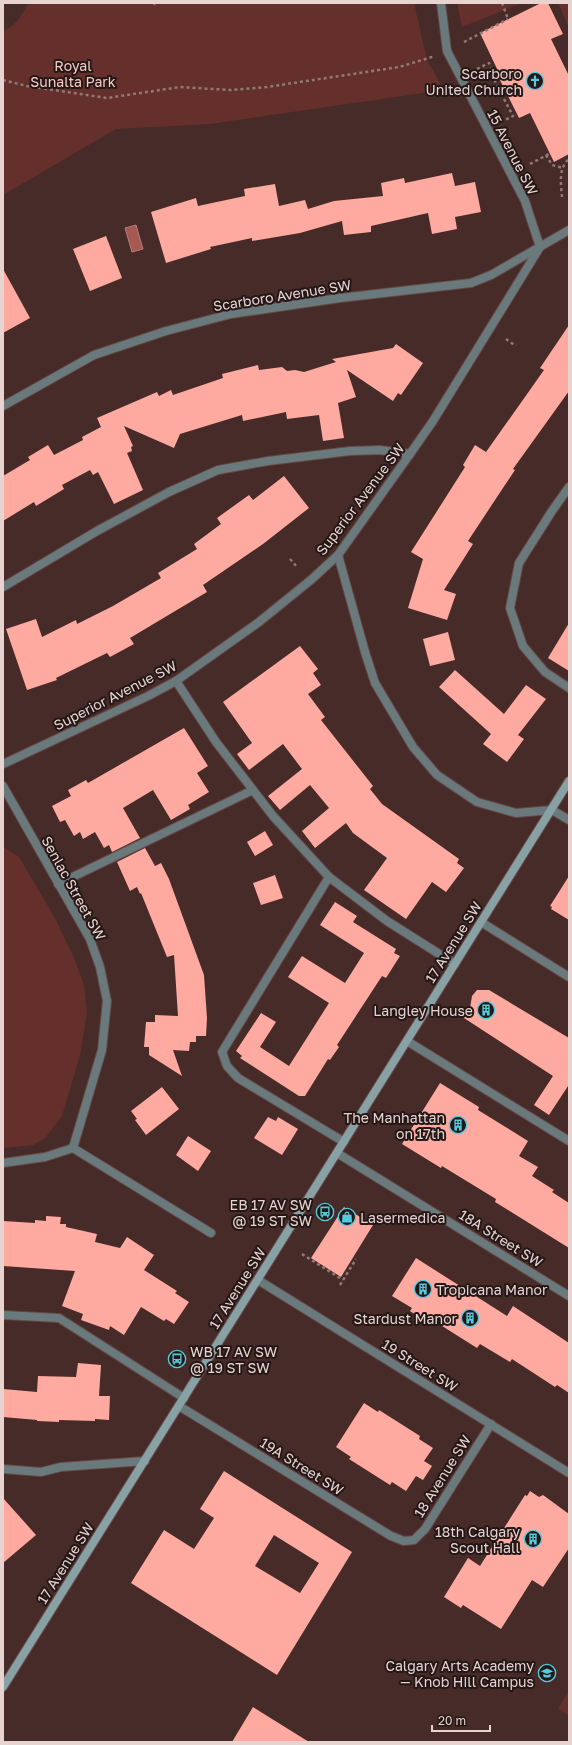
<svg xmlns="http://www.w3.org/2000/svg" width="572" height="1745" font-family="'Golos Text',sans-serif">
	<rect width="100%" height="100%" fill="#472b28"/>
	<!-- green -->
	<g fill="#65302b">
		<path d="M28,3H414L427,60L444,90L210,124L116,129L3,195V31C16,26 22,15 28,3Z"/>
		<path d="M457,3H522L462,27Z"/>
		<path d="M558,3H569V28Z"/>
		<path d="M3,847L19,857L55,918L74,958L84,985L87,1013L80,1055L62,1116L45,1138L33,1145L3,1148Z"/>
		<path d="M569,1690V1716L558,1709Z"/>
	</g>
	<!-- water -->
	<path fill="#a55952" stroke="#b97e78" d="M136,225L143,249L132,252L125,228Z"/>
	<!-- building -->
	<g fill="#feaaa0" fill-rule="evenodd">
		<path d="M541,3H548L563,34L551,39L569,76V154L554,162L530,113L519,118L497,74L499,73L480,33Z"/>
		<path d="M452,173L455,186L475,182L481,212L455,217L457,229L432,234L428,213L371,226V232L344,235L342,221L300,233L252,241V238L210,247L211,249L166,263L151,212L196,198L198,206L245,196L244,189L275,184L279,206L305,200L308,209L334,201L383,196L381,183L404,178L405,183Z"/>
		<path d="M106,236L122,278L90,291L73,249Z"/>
		<path d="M3,269L30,318L3,333Z"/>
		<path d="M569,325V391L513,469L515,470L499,494L468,541L473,544L444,590L456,594L447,620L408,608L423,559L411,552L465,467L463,465L475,445L486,452L544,370L540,368Z"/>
		<path d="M396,344L423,363L401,395L398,393L393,401L347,370L356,397L338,403L344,438L323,441L319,415L287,419L286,412L243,421L242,415L180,434L174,448L124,426L133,446L131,447L132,451L127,453L143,490L114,504L98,472L93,475L90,470L62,485L64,489L36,506L34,502L3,521V476L30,460L28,457L48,445L54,455L83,440L82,437L101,427L97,418L157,392L159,396L171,390L173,395L223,378L222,374L258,365L259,370L282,367L287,371L295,370L304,372L336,362L332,359L393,348Z"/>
		<path d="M284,476L309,508L263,544L203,585L207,592L130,638L134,644L110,657L107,653L56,678L57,680L27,690L6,629L36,619L42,637L76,620L77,624L113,606L161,578L158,573L197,549L194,544L221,524L217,518L249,495L253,500Z"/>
		<path d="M569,623V671L548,658Z"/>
		<path d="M448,632L455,660L430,666L423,639Z"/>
		<path d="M300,646L318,669L313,673L321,685L308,694L325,717L321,720L373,786L370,789L382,804L459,859L457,863L464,868L446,892L432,882L406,919L364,890L387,858L353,833L346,823L315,848L302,831L329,808L310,785L280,810L268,796L302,769L283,744L249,770L237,754L252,743L223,702Z"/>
		<path d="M455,670L504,714L526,685L546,699L518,735L524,739L507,762L483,744L491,734L439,687Z"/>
		<path d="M184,728L208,766L197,773L209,792L188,805L190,809L171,820L153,790L123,808L140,838L112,852L109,845L104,848L95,832L83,839L80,832L74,836L65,820L60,822L52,806L71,796L68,790L86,780L88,783Z"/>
		<path d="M265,831L273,845L255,856L247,842Z"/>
		<path d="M145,848L155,866L161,863L169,879L204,975L207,1018L206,1036H196V1042H190L189,1051L173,1050L182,1076L149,1055V1047H144L146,1022H155V1015L178,1016L174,955L167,957L141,893L140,894L137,887L130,891L117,862Z"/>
		<path d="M275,875L283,898L261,905L253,883Z"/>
		<path d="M569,876V920L551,909L552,907L550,906Z"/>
		<path d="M335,902L357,916L353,922L396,949L394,953L400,956L386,978L382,976L337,1045L339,1047L330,1060L328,1059L305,1096H299L240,1058L242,1056L236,1051L261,1013L276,1022L260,1047L289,1066L329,1003L288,977L302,956L345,983L364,953L320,925Z"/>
		<path d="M477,990H489L569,1038V1087L568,1086L549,1115L534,1105L553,1076L464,1018L470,1008L472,996Z"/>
		<path d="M440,1083L479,1107L478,1110L528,1141L519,1156L538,1167L532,1176L554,1190L552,1192L569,1203V1248L495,1202L496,1199L442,1166L441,1168L402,1144Z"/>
		<path d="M162,1087L179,1109L146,1135L135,1120L137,1119L131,1111Z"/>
		<path d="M268,1117L276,1121L278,1117L298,1129L282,1155L254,1138Z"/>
		<path d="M188,1136L211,1151L198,1171L176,1155Z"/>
		<path d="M344,1207L373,1225L341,1277L311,1258Z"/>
		<path d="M46,1216L61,1217L60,1224H66V1227L97,1234L95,1242L120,1248L127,1237L154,1255L144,1270L177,1291L175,1293L189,1302L174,1324L166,1319L164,1321L141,1307L124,1335L110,1326L109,1330L81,1320L83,1314L62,1306L75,1271L3,1266V1221L35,1223V1220L46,1221Z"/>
		<path d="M416,1258L507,1316L513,1306L569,1343V1393L557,1385L555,1387L512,1359L510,1362L480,1344L477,1348L431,1319L428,1323L410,1311L412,1308L392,1296Z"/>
		<path d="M78,1363L101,1365L99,1396H110L109,1420L95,1419V1421L59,1420V1422L37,1421V1420L3,1417V1389L37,1392L38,1376L76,1377Z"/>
		<path d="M364,1403L378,1412L379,1410L420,1436L419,1439L433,1448L424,1461L432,1466L423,1480L416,1476L406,1491L392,1482L390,1485L349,1459L351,1457L336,1447Z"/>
		<path d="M224,1471L352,1552L277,1675L131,1583L164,1530L194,1549L214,1518L200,1509ZM274,1535L319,1563L300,1593L255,1566Z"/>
		<path d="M530,1491L539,1497L543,1495L569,1514V1548L543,1587L532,1580L501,1629L463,1605L461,1608L444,1597L468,1558L480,1566L525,1495L527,1496Z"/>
		<path d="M3,1498L36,1535L3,1563Z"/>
		<path d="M253,1707L309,1742H232Z"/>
	</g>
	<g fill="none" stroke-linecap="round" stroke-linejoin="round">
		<defs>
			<g id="lane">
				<path d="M569,487L552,511L519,563L510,608L523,646L545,672L569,688"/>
				<path d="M3,587L97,531L169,492L218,470L268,461L350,451L380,450L410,454"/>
				<path d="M176,681L216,742L273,816L329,877L387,921L455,964"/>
				<path d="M552,810L569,820"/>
				<path d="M329,877L222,1052L227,1066L238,1078L344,1142"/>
				<path d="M58,884L253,790"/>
				<path d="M407,1041L569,1141"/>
				<path d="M3,1315L59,1318L184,1398"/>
			</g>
			<g id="street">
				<path d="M441,3L447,51L525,201L540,247"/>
				<path d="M3,406L94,355L166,331L231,314L340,298L471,283L491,275L569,230"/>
				<path d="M338,555L365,652L375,683L413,747L437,775L477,802L516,813L552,810"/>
				<path d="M3,764L148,696L176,681L259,622L312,579L338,555L410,454L433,421L540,247"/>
				<path d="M3,786L90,939L100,967L107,1001L102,1050L73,1148"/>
				<path d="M481,922L569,977"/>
				<path d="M337,1153L569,1296"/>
				<path d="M3,1163L45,1157L73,1148L211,1233"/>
				<path d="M258,1280L569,1473"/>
				<path d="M179,1406L391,1536L404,1541L414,1540L425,1529L491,1424"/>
				<path d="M3,1469L41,1472L61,1467L145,1461"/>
			</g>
			<path id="secondary" d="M3,1687L569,781"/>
		</defs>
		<!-- lane casing -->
		<use href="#lane" stroke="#644946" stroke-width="10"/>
		<!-- street casing -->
		<use href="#street" stroke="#644946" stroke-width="10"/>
		<!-- secondary casing -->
		<use href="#secondary" stroke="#644946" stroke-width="10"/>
		<!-- path -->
		<g stroke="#917976" stroke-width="2.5" stroke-dasharray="3 3" stroke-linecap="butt">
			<path d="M153,3L157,5"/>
			<path d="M502,3L508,19"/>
			<path d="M464,42L508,19"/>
			<path d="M477,69L489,63L494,73"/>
			<path d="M3,80L27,86L107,98L180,87L230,90L267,87L399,67L435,56"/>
			<path d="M498,88L492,74L502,70L501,68"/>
			<path d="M504,99L513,116L505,120"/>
			<path d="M546,155L552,165L563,168"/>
			<path d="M530,164L549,154"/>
			<path d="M562,197C561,184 558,168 569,159"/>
			<path d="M506,339L516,346"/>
			<path d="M290,559L298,568"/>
			<path d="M302,1254L343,1280"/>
			<path d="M340,1285L356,1259"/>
		</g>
		<!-- lane -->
		<use href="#lane" stroke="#6a797c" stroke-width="8"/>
		<!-- street -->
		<use href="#street" stroke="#6a797c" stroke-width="8"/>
		<!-- secondary -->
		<use href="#secondary" stroke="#87a1a5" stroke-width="8"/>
	</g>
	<!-- icons -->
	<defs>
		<symbol id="church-ring" viewBox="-11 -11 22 22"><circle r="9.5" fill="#241716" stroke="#54cade" stroke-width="1.5"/><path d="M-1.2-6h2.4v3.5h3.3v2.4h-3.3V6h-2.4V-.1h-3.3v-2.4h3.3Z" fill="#54cade"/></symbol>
		<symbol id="building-ring" viewBox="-11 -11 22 22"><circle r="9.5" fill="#241716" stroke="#54cade" stroke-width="1.5"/><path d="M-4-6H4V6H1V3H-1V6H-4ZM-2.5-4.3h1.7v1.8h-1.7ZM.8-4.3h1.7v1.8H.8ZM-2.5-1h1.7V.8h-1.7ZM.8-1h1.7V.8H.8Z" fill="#54cade"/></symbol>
		<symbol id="bus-ring" viewBox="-11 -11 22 22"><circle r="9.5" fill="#241716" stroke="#54cade" stroke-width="1.5"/><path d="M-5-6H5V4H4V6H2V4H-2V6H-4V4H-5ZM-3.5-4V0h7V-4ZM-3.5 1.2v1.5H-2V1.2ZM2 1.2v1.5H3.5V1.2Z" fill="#54cade"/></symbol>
		<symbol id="shop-ring" viewBox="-11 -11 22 22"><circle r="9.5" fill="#241716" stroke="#54cade" stroke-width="1.5"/><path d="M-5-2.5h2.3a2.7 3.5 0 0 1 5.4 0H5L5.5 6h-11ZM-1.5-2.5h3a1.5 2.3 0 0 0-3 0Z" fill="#54cade"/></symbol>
		<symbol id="school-ring" viewBox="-11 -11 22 22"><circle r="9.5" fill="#241716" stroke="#54cade" stroke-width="1.5"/><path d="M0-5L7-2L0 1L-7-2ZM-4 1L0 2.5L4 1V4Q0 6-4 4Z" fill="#54cade"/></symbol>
	</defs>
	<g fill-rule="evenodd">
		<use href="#church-ring" x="525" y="71" width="20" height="20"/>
		<use href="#building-ring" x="476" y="1000" width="20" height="20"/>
		<use href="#building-ring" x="448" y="1115" width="20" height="20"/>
		<use href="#bus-ring" x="315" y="1202" width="20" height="20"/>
		<use href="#shop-ring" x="337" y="1207" width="20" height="20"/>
		<use href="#building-ring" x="413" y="1279" width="20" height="20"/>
		<use href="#building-ring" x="460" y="1308" width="20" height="20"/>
		<use href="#bus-ring" x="167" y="1349" width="20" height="20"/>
		<use href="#building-ring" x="523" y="1529" width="20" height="20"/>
		<use href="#school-ring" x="537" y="1663" width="20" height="20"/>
	</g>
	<g text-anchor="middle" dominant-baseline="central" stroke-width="4" stroke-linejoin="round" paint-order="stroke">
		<!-- park labels -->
		<g font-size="14" fill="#f8cac5" stroke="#241716">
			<text x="73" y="65">Royal<tspan x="73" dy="16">Sunalta Park</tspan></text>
		</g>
		<!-- poi labels -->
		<g font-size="14" fill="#e7d4d1" stroke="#241716" text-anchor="end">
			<text x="522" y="73">Scarboro<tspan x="522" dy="16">United Church</tspan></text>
			<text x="473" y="1010">Langley House</text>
			<text x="445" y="1117">The Manhattan<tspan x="445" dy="16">on 17th</tspan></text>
			<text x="312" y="1204">EB 17 AV SW<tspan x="312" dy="16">@ 19 ST SW</tspan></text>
			<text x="360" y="1217" text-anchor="start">Lasermedica</text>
			<text x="436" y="1289" text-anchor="start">Tropicana Manor</text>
			<text x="457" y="1318">Stardust Manor</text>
			<text x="190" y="1351" text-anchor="start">WB 17 AV SW<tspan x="190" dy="16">@ 19 ST SW</tspan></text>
			<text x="520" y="1531">18th Calgary<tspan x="520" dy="16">Scout Hall</tspan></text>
			<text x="534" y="1665">Calgary Arts Academy<tspan x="534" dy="16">— Knob Hill Campus</tspan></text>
		</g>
		<!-- street labels -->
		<g font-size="14" fill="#e7d4d1" stroke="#241716">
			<text transform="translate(513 152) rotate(63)">15 Avenue SW</text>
			<text transform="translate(282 295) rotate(-9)">Scarboro Avenue SW</text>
			<text transform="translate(360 499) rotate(-53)">Superior Avenue SW</text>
			<text transform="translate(115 695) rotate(-27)">Superior Avenue SW</text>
			<text transform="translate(74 888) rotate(61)">Senlac Street SW</text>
			<text transform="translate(453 942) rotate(-58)">17 Avenue SW</text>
			<text transform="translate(501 1238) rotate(32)">18A Street SW</text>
			<text transform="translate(237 1288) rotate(-58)">17 Avenue SW</text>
			<text transform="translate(420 1365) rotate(32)">19 Street SW</text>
			<text transform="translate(302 1466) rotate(32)">19A Street SW</text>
			<text transform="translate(442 1476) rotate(-58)">18 Avenue SW</text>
			<text transform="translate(65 1563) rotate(-58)">17 Avenue SW</text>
		</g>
	</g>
	<!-- border -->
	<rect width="572" height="1745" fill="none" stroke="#e7d4d1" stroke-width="8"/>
	<!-- scale -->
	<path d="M432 1725v6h58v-6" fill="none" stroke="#e7d4d1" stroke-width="2"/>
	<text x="438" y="1725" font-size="12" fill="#e7d4d1" stroke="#241716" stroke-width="3" paint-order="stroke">20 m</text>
</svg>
